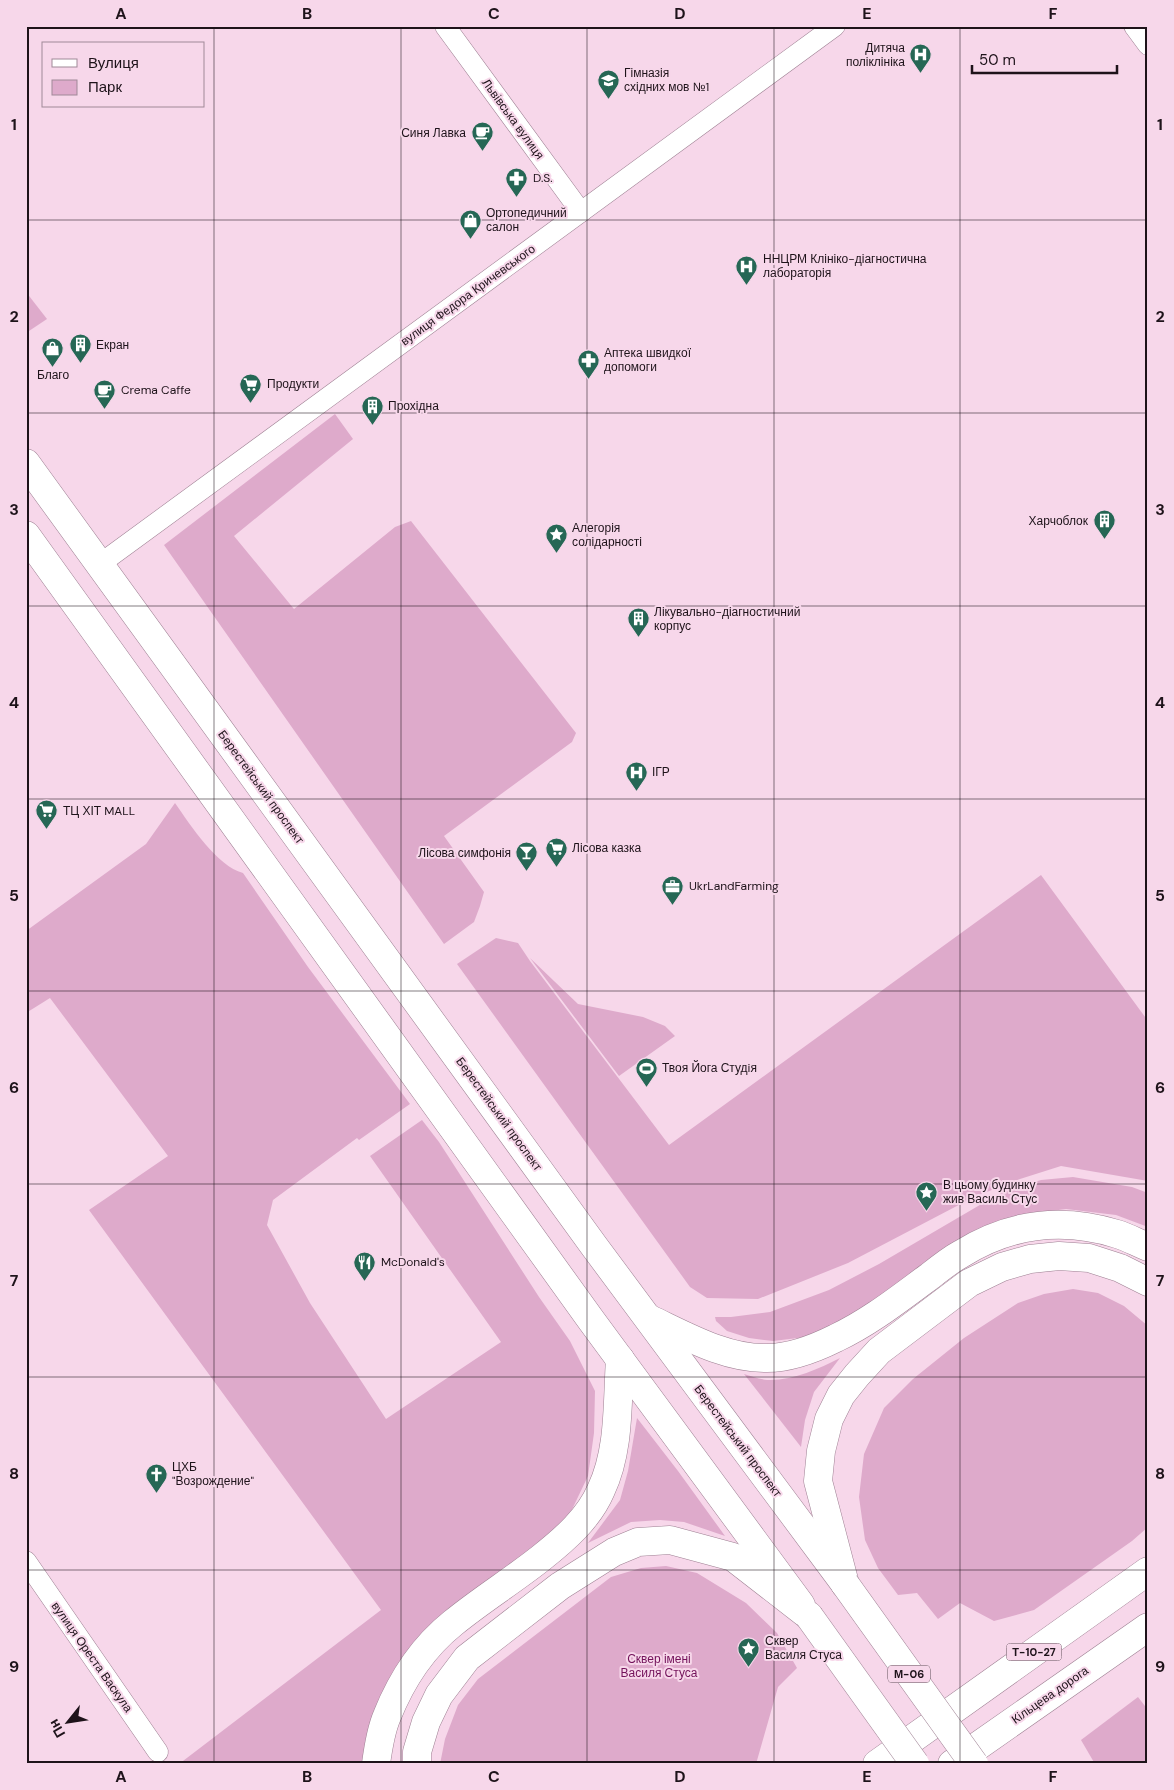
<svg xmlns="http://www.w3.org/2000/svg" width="1174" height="1790" font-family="'DM Sans',sans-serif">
	<rect width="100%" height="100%" fill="#f7d7ea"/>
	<!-- green -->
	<g fill="#deaacb">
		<path d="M26,292L47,319L26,333Z"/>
		<path d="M335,414L353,439L234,536L294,609L395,527L411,521L576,733L572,742L444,836L484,892L480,906L474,922L444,944L164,545Z"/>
		<path d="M175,803C191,826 217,866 243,873L308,967L410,1104L359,1140L357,1138L273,1200L267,1225L310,1303L386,1419L501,1342L370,1156L422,1120L439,1142L539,1297L570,1341L595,1391L594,1433L588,1476L567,1520L544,1540L441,1616L364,1764H179L381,1610L89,1210L168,1156L50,998L26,1013V931L146,844Z"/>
		<path d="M1041,875L1148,1021V1181L1061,1166L1020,1179L974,1197L848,1263L758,1299L707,1298L690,1287L457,964L496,938L518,943L530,961L669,1145Z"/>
		<path d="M530,958L578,1004L643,1017L665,1026L675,1036L619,1076Z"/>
		<path d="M1073,1177L1132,1187L1148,1193V1227L1116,1215L1066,1209L1020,1215L986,1227L845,1322L806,1337L773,1341L749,1338L727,1331L716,1321L715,1317H731L770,1312L829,1290L879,1264L1002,1192L1041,1180Z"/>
		<path d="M1073,1289L1098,1293L1124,1306L1148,1326V1527L1132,1541L1034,1610L994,1621L960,1603L938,1619L917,1593L898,1595L878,1568L865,1540L859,1497L864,1454L884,1408L913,1379L964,1338L1018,1303L1044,1294Z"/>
		<path d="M840,1358L814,1392L805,1420L801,1447L744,1374C751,1376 759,1379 767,1380C793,1381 818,1369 840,1358Z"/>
		<path d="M637,1418L678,1471L725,1536L684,1522L660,1520L631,1522L588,1543L620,1500L628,1471Z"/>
		<path d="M666,1566L697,1573L746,1603L777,1633L797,1668L778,1687L756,1764H440L445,1739L458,1705L478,1679L611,1577L641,1568Z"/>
		<path d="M1138,1697L1148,1710V1764H1095L1081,1740Z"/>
	</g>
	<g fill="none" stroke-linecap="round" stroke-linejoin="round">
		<defs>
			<g id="minor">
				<path d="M445,26L581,212"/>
				<path d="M1134,26L1148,45"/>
				<path d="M100,564L835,26"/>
				<path d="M26,1561L158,1752"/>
			</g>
			<g id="primary">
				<path d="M26,463L594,1246L845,1584"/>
				<path d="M26,535L591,1320L801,1605"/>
				<path d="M650,1319C686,1336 726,1359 767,1358C790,1358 816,1348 836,1338C870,1322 900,1298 930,1276C940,1268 950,1260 961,1254C1009,1224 1062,1217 1117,1234C1127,1237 1138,1243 1148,1247"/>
				<path d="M376,1764C378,1749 381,1730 387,1716C401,1681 423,1647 453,1623C481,1600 512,1581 541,1558C565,1539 589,1518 601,1490C620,1450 617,1403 620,1359"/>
			</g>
			<g id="trunk">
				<path d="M845,1584L818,1481L821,1451L829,1419L841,1395L857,1375L879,1351L969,1283L1002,1267L1030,1259L1059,1256L1089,1258L1120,1268L1148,1282"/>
				<path d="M417,1764V1752L426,1722L439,1695L467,1658L560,1586L614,1552L638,1542L670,1540L733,1557L809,1616"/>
				<path d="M877,1764L1148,1571"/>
				<path d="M952,1764L1148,1627"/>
			</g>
		</defs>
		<!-- minor casing -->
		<use href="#minor" stroke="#9e8093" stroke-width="21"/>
		<!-- primary casing -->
		<use href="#primary" stroke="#9e8093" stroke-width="29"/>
		<!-- trunk casing -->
		<use href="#trunk" stroke="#9e8093" stroke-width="29"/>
		<!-- minor -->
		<use href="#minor" stroke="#fff" stroke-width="20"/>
		<!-- primary -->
		<use href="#primary" stroke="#fff" stroke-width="28"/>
		<!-- trunk -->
		<use href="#trunk" stroke="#fff" stroke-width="28"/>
		<defs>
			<g id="trunk-bridge">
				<path d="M845,1584L974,1764"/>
				<path d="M809,1616L915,1764"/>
			</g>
		</defs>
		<!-- trunk-bridge casing -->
		<use href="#trunk-bridge" stroke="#9e8093" stroke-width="29" stroke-linecap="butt"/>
		<!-- trunk-bridge -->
		<use href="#trunk-bridge" stroke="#fff" stroke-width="28"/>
	</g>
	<!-- grid -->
	<path fill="none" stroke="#1e131a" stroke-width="1" stroke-opacity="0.55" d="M214,26V1764M401,26V1764M587,26V1764M774,26V1764M960,26V1764M26,220H1148M26,413H1148M26,606H1148M26,799H1148M26,991H1148M26,1184H1148M26,1377H1148M26,1570H1148"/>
	<!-- icons -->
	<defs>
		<symbol id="hospital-pin" viewBox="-11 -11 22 30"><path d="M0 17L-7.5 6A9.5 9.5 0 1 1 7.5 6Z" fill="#266755" stroke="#f7d7ea"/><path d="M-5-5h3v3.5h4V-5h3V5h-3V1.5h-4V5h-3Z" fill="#fff"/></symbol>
		<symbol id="school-pin" viewBox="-11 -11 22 30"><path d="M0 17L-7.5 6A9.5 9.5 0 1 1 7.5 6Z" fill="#266755" stroke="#f7d7ea"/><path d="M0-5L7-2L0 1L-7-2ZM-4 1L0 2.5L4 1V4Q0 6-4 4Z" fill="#fff"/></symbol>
		<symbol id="cafe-pin" viewBox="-11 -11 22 30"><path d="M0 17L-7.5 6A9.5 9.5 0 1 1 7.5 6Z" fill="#266755" stroke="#f7d7ea"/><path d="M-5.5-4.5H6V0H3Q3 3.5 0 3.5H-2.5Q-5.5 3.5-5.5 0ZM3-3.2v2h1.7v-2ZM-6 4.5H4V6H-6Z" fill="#fff"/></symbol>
		<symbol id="pharmacy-pin" viewBox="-11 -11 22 30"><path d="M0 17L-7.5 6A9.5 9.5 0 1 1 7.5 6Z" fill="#266755" stroke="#f7d7ea"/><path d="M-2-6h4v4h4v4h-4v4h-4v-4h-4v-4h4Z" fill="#fff"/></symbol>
		<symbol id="shop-pin" viewBox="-11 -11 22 30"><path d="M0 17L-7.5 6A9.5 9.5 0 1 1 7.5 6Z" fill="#266755" stroke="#f7d7ea"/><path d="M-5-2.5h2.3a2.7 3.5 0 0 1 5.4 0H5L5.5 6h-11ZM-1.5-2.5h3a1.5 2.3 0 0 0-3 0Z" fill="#fff"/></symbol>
		<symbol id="building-pin" viewBox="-11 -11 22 30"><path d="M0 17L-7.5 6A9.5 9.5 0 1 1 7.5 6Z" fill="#266755" stroke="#f7d7ea"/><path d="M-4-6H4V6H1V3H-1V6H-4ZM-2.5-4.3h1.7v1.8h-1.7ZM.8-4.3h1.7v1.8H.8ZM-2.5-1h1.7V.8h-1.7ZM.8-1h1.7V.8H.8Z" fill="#fff"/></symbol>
		<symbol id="supermarket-pin" viewBox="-11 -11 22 30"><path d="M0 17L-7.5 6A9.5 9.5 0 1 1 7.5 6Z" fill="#266755" stroke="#f7d7ea"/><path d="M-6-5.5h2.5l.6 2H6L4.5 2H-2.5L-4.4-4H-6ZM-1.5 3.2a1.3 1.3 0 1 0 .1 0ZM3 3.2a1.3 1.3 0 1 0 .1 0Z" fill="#fff"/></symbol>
		<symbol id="sight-pin" viewBox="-11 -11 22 30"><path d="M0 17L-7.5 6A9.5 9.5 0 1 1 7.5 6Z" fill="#266755" stroke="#f7d7ea"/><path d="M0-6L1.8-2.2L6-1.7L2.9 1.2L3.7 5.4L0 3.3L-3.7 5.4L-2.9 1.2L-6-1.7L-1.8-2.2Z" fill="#fff"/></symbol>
		<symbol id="bar-pin" viewBox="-11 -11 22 30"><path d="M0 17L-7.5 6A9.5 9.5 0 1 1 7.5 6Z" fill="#266755" stroke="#f7d7ea"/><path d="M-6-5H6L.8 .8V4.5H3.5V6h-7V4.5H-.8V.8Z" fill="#fff"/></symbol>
		<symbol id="office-pin" viewBox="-11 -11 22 30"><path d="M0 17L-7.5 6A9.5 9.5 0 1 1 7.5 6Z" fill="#266755" stroke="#f7d7ea"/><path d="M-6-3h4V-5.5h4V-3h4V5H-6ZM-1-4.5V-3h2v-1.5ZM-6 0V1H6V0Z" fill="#fff"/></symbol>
		<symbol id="stadium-pin" viewBox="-11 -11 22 30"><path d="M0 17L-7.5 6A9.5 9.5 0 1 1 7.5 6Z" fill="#266755" stroke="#f7d7ea"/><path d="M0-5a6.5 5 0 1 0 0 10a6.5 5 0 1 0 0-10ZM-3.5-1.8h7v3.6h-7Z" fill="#fff"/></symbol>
		<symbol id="restaurant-pin" viewBox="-11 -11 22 30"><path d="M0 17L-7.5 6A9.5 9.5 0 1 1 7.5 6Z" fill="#266755" stroke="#f7d7ea"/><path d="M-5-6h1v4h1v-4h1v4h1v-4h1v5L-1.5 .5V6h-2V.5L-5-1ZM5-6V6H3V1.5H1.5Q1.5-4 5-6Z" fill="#fff"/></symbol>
		<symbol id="church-pin" viewBox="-11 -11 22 30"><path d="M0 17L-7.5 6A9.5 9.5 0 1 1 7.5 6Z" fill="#266755" stroke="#f7d7ea"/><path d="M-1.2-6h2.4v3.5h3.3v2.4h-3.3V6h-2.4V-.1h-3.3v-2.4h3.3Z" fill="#fff"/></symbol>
	</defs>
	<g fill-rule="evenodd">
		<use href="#hospital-pin" x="908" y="42" width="25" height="34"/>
		<use href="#school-pin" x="596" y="68" width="25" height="34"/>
		<use href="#cafe-pin" x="470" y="120" width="25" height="34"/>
		<use href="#pharmacy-pin" x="504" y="166" width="25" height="34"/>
		<use href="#shop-pin" x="458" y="208" width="25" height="34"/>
		<use href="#hospital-pin" x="734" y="254" width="25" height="34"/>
		<use href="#building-pin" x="68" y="332" width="25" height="34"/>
		<use href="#shop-pin" x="40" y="336" width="25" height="34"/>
		<use href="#pharmacy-pin" x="576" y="348" width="25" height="34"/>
		<use href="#supermarket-pin" x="238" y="372" width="25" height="34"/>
		<use href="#cafe-pin" x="92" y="378" width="25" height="34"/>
		<use href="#building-pin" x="360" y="394" width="25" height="34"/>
		<use href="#building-pin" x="1092" y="508" width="25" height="34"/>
		<use href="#sight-pin" x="544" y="522" width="25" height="34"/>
		<use href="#building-pin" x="626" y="606" width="25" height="34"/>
		<use href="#hospital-pin" x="624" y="760" width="25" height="34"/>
		<use href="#supermarket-pin" x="34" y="798" width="25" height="34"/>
		<use href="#supermarket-pin" x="544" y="836" width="25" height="34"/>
		<use href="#bar-pin" x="514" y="840" width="25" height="34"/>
		<use href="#office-pin" x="660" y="874" width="25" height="34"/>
		<use href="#stadium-pin" x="634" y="1056" width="25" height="34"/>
		<use href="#sight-pin" x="914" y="1180" width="25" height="34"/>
		<use href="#restaurant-pin" x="352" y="1250" width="25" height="34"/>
		<use href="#church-pin" x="144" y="1462" width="25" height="34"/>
		<use href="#sight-pin" x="736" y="1636" width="25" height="34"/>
	</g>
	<g text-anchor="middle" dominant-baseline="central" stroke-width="4" stroke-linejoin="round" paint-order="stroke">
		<!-- shield labels -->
		<g fill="#f7d7ea" stroke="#5f4e58" stroke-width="1">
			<rect x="1006.5" y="1643.5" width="55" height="17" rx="4"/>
			<rect x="888" y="1665.5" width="42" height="17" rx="4"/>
		</g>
		<g font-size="11" font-weight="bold" fill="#1e131a">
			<text x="1034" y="1652">Т-10-27</text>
			<text x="909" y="1674">М-06</text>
		</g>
		<!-- poi labels -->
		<g font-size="12" fill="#1e131a" stroke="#f7d7ea" text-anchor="start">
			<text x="905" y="48" text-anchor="end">Дитяча<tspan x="905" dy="14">поліклініка</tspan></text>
			<text x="624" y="73">Гімназія<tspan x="624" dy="14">східних мов №1</tspan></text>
			<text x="466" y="133" text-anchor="end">Синя Лавка</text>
			<text x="533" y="178">D.S.</text>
			<text x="486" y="213">Ортопедичний<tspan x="486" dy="14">салон</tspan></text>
			<text x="763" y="259">ННЦРМ Клініко-діагностична<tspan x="763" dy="14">лабораторія</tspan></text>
			<text x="96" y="345">Екран</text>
			<text x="604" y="353">Аптека швидкої<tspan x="604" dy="14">допомоги</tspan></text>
			<text x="53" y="375" text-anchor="middle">Благо</text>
			<text x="267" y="384">Продукти</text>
			<text x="121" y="390">Crema Caffe</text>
			<text x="388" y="406">Прохідна</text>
			<text x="1088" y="521" text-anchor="end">Харчоблок</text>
			<text x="572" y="528">Алегорія<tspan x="572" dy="14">солідарності</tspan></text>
			<text x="654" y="612">Лікувально-діагностичний<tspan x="654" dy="14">корпус</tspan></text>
			<text x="652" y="772">ІГР</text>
			<text x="63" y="811">ТЦ ХІТ MALL</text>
			<text x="572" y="848">Лісова казка</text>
			<text x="511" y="853" text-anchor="end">Лісова симфонія</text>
			<text x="689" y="886">UkrLandFarming</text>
			<text x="662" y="1068">Твоя Йога Студiя</text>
			<text x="943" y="1185">В цьому будинку<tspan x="943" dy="14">жив Василь Стус</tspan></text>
			<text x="381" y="1262">McDonald's</text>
			<text x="172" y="1467">ЦХБ<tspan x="172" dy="14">"Возрождение"</tspan></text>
			<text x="765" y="1641">Сквер<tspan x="765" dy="14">Василя Стуса</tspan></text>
		</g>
		<!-- street labels -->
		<g font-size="12" fill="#1e131a" stroke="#f7d7ea">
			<text transform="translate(513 119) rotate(54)">Львівська вулиця</text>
			<text transform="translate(468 295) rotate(-36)">вулиця Федора Кричевського</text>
			<text transform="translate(261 787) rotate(54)">Берестейський проспект</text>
			<text transform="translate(499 1114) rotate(54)">Берестейський проспект</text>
			<text transform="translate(738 1441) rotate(53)">Берестейський проспект</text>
			<text transform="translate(92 1657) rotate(55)">вулиця Ореста Васкула</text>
			<text transform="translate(1050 1695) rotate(-35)">Кільцева дорога</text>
		</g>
		<!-- park labels -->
		<g font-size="12" fill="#73125a" stroke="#f7d7ea">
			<text x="659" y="1659">Сквер імені<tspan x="659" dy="14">Василя Стуса</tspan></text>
		</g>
	</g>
	<!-- border -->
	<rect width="1174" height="1790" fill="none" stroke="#f7d7ea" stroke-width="55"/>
	<!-- legend -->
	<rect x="42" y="42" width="162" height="65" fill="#f7d7ea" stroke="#a08997"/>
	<rect x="52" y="59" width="25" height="8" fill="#ffffff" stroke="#a08997"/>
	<text x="88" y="68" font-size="15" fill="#1e131a">Вулиця</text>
	<rect x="52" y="80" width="25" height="15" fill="#deaacb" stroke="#a08997"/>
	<text x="88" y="92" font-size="15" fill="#1e131a">Парк</text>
	<!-- north arrow -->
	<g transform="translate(68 1722) rotate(240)" stroke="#f7d7ea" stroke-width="4" paint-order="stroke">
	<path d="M0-4L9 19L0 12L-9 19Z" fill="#1e131a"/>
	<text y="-8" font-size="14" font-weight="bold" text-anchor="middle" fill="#1e131a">Пн</text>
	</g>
	<!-- scale -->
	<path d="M972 65v8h145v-8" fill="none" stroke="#1e131a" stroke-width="2.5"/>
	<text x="979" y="65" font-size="15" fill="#1e131a" stroke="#f7d7ea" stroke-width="4" paint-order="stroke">50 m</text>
	<rect x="28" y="28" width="1118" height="1734" fill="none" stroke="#1e131a" stroke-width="2"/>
	<g font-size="16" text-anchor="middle" font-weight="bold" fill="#1e131a">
		<text x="121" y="19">A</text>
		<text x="307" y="19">B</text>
		<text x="494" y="19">C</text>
		<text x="680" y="19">D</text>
		<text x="867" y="19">E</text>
		<text x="1053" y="19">F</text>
		<text x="14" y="130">1</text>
		<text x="1160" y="130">1</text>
		<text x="14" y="322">2</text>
		<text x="1160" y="322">2</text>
		<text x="14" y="515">3</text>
		<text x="1160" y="515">3</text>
		<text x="14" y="708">4</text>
		<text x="1160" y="708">4</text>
		<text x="14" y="901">5</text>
		<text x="1160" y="901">5</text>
		<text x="14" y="1093">6</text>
		<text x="1160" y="1093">6</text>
		<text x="14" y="1286">7</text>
		<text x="1160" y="1286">7</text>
		<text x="14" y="1479">8</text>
		<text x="1160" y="1479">8</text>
		<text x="14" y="1672">9</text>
		<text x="1160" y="1672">9</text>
		<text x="121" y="1782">A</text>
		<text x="307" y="1782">B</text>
		<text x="494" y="1782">C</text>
		<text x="680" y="1782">D</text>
		<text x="867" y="1782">E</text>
		<text x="1053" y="1782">F</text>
	</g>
</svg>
